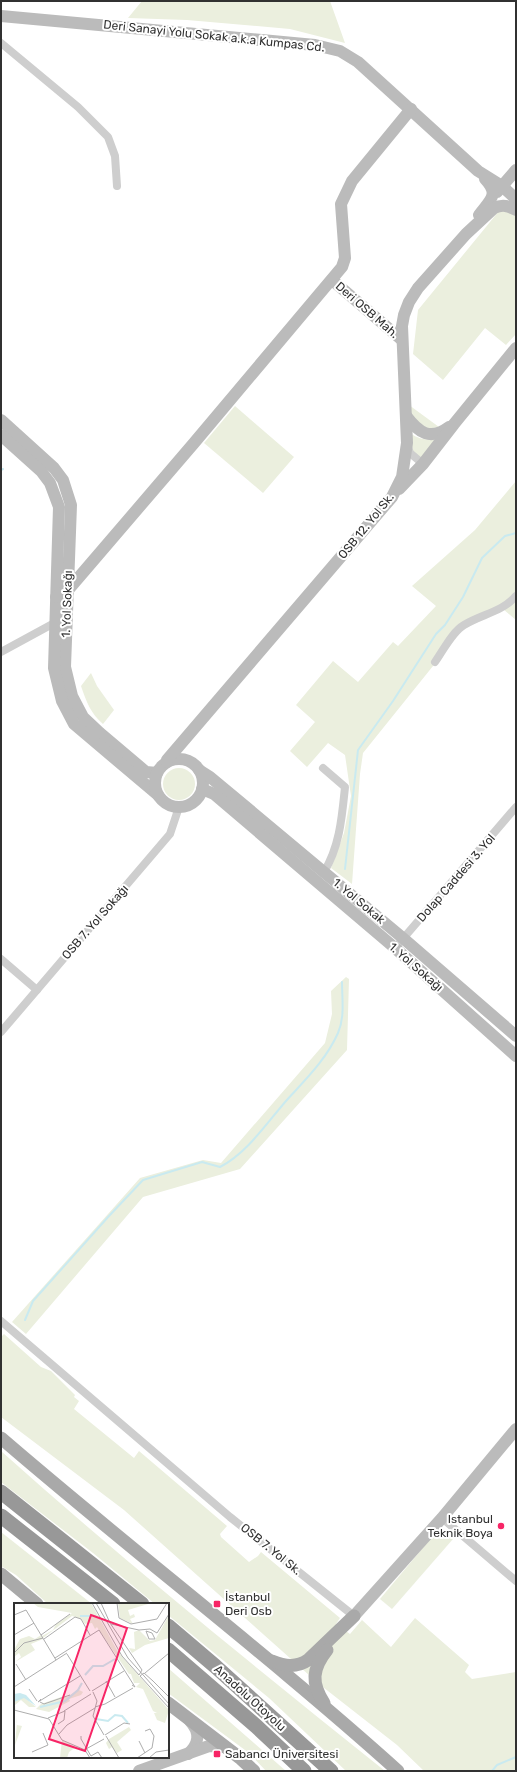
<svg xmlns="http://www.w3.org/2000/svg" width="517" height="1772" font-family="Rubik,sans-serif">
	<rect width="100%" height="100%" fill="#fff"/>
	<!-- green -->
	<g fill="#ebefde">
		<path d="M142,1H330L345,43L290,29L187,20L128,18Z"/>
		<path d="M508,208L516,216V334L506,345L485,328L443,380L413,354L418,310L499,211Z"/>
		<path d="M409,405L439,427L424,430L411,417Z"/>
		<path d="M235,406L294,457L263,493L204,443Z"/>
		<path d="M410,433C420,440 427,440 439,439L422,459L413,453Z"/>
		<path d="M516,481V620L503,609L466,625L363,753L360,774L352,884L331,868L344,833L351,796L345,755L328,743L307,767L290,751L315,722L296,705L333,661L358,682L393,642L398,646L436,606L412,586L475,530Z"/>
		<path d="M91,673L97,686L114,710L103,724C91,714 86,701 81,686Z"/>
		<circle cx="179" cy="784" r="16"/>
		<path d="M346,977L349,979L347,1050L240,1169L143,1197L26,1334L12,1322L140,1178L203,1160L221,1163L325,1043L332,1014L331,991Z"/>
		<path d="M4,1334L41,1367L51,1371L75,1395L74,1397L79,1401L74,1409L134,1458L139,1451L227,1526L220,1534L221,1537L249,1562L258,1556L261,1552L340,1618L336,1624L350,1634L362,1620L391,1647L415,1618L469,1665L465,1672L472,1679L516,1672V1771H424L397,1745L319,1684L124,1510L1,1417V1337Z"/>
		<path d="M1,1451C125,1562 255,1667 385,1771H346L269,1698L168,1615V1604H155L93,1553L1,1482Z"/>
		<path d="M437,1531H444L453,1539L392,1609L380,1599Z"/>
		<path d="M1,1532L92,1604H48L16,1575L1,1566Z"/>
		<path d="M168,1668L286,1771H266L249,1753L168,1693Z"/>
	</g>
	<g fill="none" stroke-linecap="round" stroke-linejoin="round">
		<!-- stream -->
		<g stroke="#c9eaf0" stroke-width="2">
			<path d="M1,470L3,469"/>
			<path d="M345,869L358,750L393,701L436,634L445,625L463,597L482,558L505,536L516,533"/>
			<path d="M25,1320L33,1301L109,1216L143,1180L202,1162L220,1167C247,1153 266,1124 286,1101C305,1080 326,1060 338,1033C345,1017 342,999 342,982"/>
			<path d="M492,1771L497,1765L516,1757"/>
		</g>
		<!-- street -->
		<g stroke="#cecece" stroke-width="8">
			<path d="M1,43L78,107L108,137L115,156L117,186"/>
			<path d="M407,444L410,453L423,464"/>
			<path d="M1,652L58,621"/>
			<path d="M435,662C443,651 452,632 464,625C482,614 502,612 516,596"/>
			<path d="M323,768L345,787C342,816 340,846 324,872"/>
			<path d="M395,948L516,807"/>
			<path d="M1,959L37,990"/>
			<path d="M1,1032L170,834L179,807"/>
			<path d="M1,1321L230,1517L354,1616"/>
			<path d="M442,1518L516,1581"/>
		</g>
		<!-- secondary -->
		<g stroke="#bbb" stroke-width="12">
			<path d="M1,16L315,45L340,51L358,62L478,171L502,186L516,199"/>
			<path d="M497,192L516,170"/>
			<path d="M479,215C490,200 500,195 485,179"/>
			<path d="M332,280L402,340"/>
			<path d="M406,416C419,433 430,441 449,427"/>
			<path d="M1,420L54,468L63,480L71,505L65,667L72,696L83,717L100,733L146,772L157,773"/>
			<path d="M1,435L41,471L50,483L59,507L54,668L62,701L74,724L158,795"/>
			<path d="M399,489L423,464L454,424L516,348"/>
			<path d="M56,597L68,590L194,443L342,267L345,258L341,204L352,181L411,109"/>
			<circle cx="179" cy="783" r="24"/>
			<path d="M167,762V760L392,497L402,477L407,443L402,326L404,315L409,302L418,288L466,234L494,208C503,204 508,206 516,210"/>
			<path d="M199,770L210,777L404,939L516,1036"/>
			<path d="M202,789L214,794L395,948L516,1056"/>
			<path d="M354,1616L442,1518L516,1429"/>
			<path d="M188,1754C199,1744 201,1733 190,1721"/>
			<path d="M139,1771L209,1746L226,1747"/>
		</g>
		<!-- primary -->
		<g stroke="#a9a9a9" stroke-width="13">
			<path d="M1,1438C132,1551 270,1656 398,1771"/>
			<path d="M1,1574L37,1604"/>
			<path d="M272,1661C285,1666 296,1668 308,1660L354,1616"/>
			<path d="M168,1703L240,1758L254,1771"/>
			<path d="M324,1703C311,1683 312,1669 327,1650"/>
		</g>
		<!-- highway -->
		<g stroke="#989898" stroke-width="15">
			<path d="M1,1492L142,1604"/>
			<path d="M1,1516L113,1604"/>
			<path d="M168,1626L215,1666L331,1771"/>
			<path d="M168,1650L256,1726L304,1771"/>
		</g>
	</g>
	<!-- markers -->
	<g fill="#f72566" stroke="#fff" stroke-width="1.5">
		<circle cx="501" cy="1526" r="4"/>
		<rect x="213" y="1600" width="8" height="8" rx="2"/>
		<rect x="213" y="1750" width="8" height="8" rx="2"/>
	</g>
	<g text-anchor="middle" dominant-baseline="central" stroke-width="4" stroke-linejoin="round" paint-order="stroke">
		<!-- street labels -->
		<g font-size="12" fill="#313131" stroke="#fff">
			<text transform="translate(214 36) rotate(6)">Deri Sanayi Yolu Sokak a.k.a Kumpas Cd.</text>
			<text transform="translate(367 310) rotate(41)">Deri OSB Mah.</text>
			<text transform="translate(366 526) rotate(-51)">OSB 12. Yol Sk.</text>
			<text transform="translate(67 604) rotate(-88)">1. Yol Sokağı</text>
			<text transform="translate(456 878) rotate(-49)">Dolap Caddesi 3. Yol</text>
			<text transform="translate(359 901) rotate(40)">1. Yol Sokak</text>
			<text transform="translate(95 922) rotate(-49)">OSB 7. Yol Sokağı</text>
			<text transform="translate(416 967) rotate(41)">1. Yol Sokağı</text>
			<text transform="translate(271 1549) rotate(39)">OSB 7. Yol Sk.</text>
			<text transform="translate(250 1698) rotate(42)">Anadolu Otoyolu</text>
		</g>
		<!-- poi labels -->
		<g font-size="12" fill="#313131" stroke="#fff" text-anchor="start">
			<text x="493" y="1519" text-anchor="end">Istanbul<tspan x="493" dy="14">Teknik Boya</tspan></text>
			<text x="225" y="1597">İstanbul<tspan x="225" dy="14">Deri Osb</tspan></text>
			<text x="225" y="1754">Sabancı Üniversitesi</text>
		</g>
	</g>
	<!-- overview -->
	<g transform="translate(14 1603)">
		<rect width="155" height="155" fill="#fff"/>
		<path d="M19,0H77L104,49L155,107L151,120L143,117L140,110H143L139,108L129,86L122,84L126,80H120L117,71H115L83,24L81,26L78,20L71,21L67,16L58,13L29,35L28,33L39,27L42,21L58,10L24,4ZM104,0H134V1L114,7L116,13L120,11L121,14L116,16L119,21L106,15ZM155,12V35L131,42L118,50L115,45L121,46L120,29L125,27L136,38L141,37ZM27,32L29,36L17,41L21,47L1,59L7,54L5,50L0,54V47L6,36L15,33L21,36ZM67,78L65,87L69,89L67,92L55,96L56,98L35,109L22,106L27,101L50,93L53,94L64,87ZM7,95H11L22,104H15L7,97L1,102L3,122L8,123L1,142L3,119L0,98ZM115,124L117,127L103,139L108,147L103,150L98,144L95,146L92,140L95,136ZM48,137L62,144L55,149L53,155H46Z" fill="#ebefde"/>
		<path d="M6,90L12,92L22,103L10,95L0,99V91Z" fill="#c9eaf0"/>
		<path fill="none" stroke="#c9eaf0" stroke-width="2" d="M66,13H82M71,72L79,63H89L101,56M26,104L51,98L64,87L68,80M82,116L94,118L101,112L108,113L114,120"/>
		<path fill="none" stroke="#adadad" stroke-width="1" d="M78,0L108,53L125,72L128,67L96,20L87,0M82,0L114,55L155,101M103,0L105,15L117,21L143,16L153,0M0,12L12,7L42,57M97,21L125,27L136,26L143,30L155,11M132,28L135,36H141L138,30L132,28M0,32L20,20M27,32L56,11M30,36L61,14L67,16L76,32M0,50L10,40L29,35M53,51L76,88M41,55L85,27L121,84L118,82M2,61L12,77M131,70L155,50M138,77L155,94M92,78L101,94M139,78L130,70L126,73L155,105M0,84L53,50M15,86L23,98M78,88L110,68M79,89L83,98L79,113L90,132M27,96L24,99L66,73M26,99L30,101L56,92M81,104L91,101L119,85M0,107L35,116L48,137L71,147L76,155M50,108L77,91M34,115L51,108L50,117L44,121M45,131L53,122L81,105M91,132L110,120L116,121M67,133V136L77,153L84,149L88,155M92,133L105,155M125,138L131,150M72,146L90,136M18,149L34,142L29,130M123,155L138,145L140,133L136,126L131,128M135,155L142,149L155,147"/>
		<path fill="#f72566" fill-opacity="0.15" stroke="#f72566" stroke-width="2" d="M77,12L113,25L71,148L35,136Z"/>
		<rect width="155" height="155" fill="none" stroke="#313131" stroke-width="2"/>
	</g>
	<!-- border -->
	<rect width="517" height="1772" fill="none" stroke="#313131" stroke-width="4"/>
</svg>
